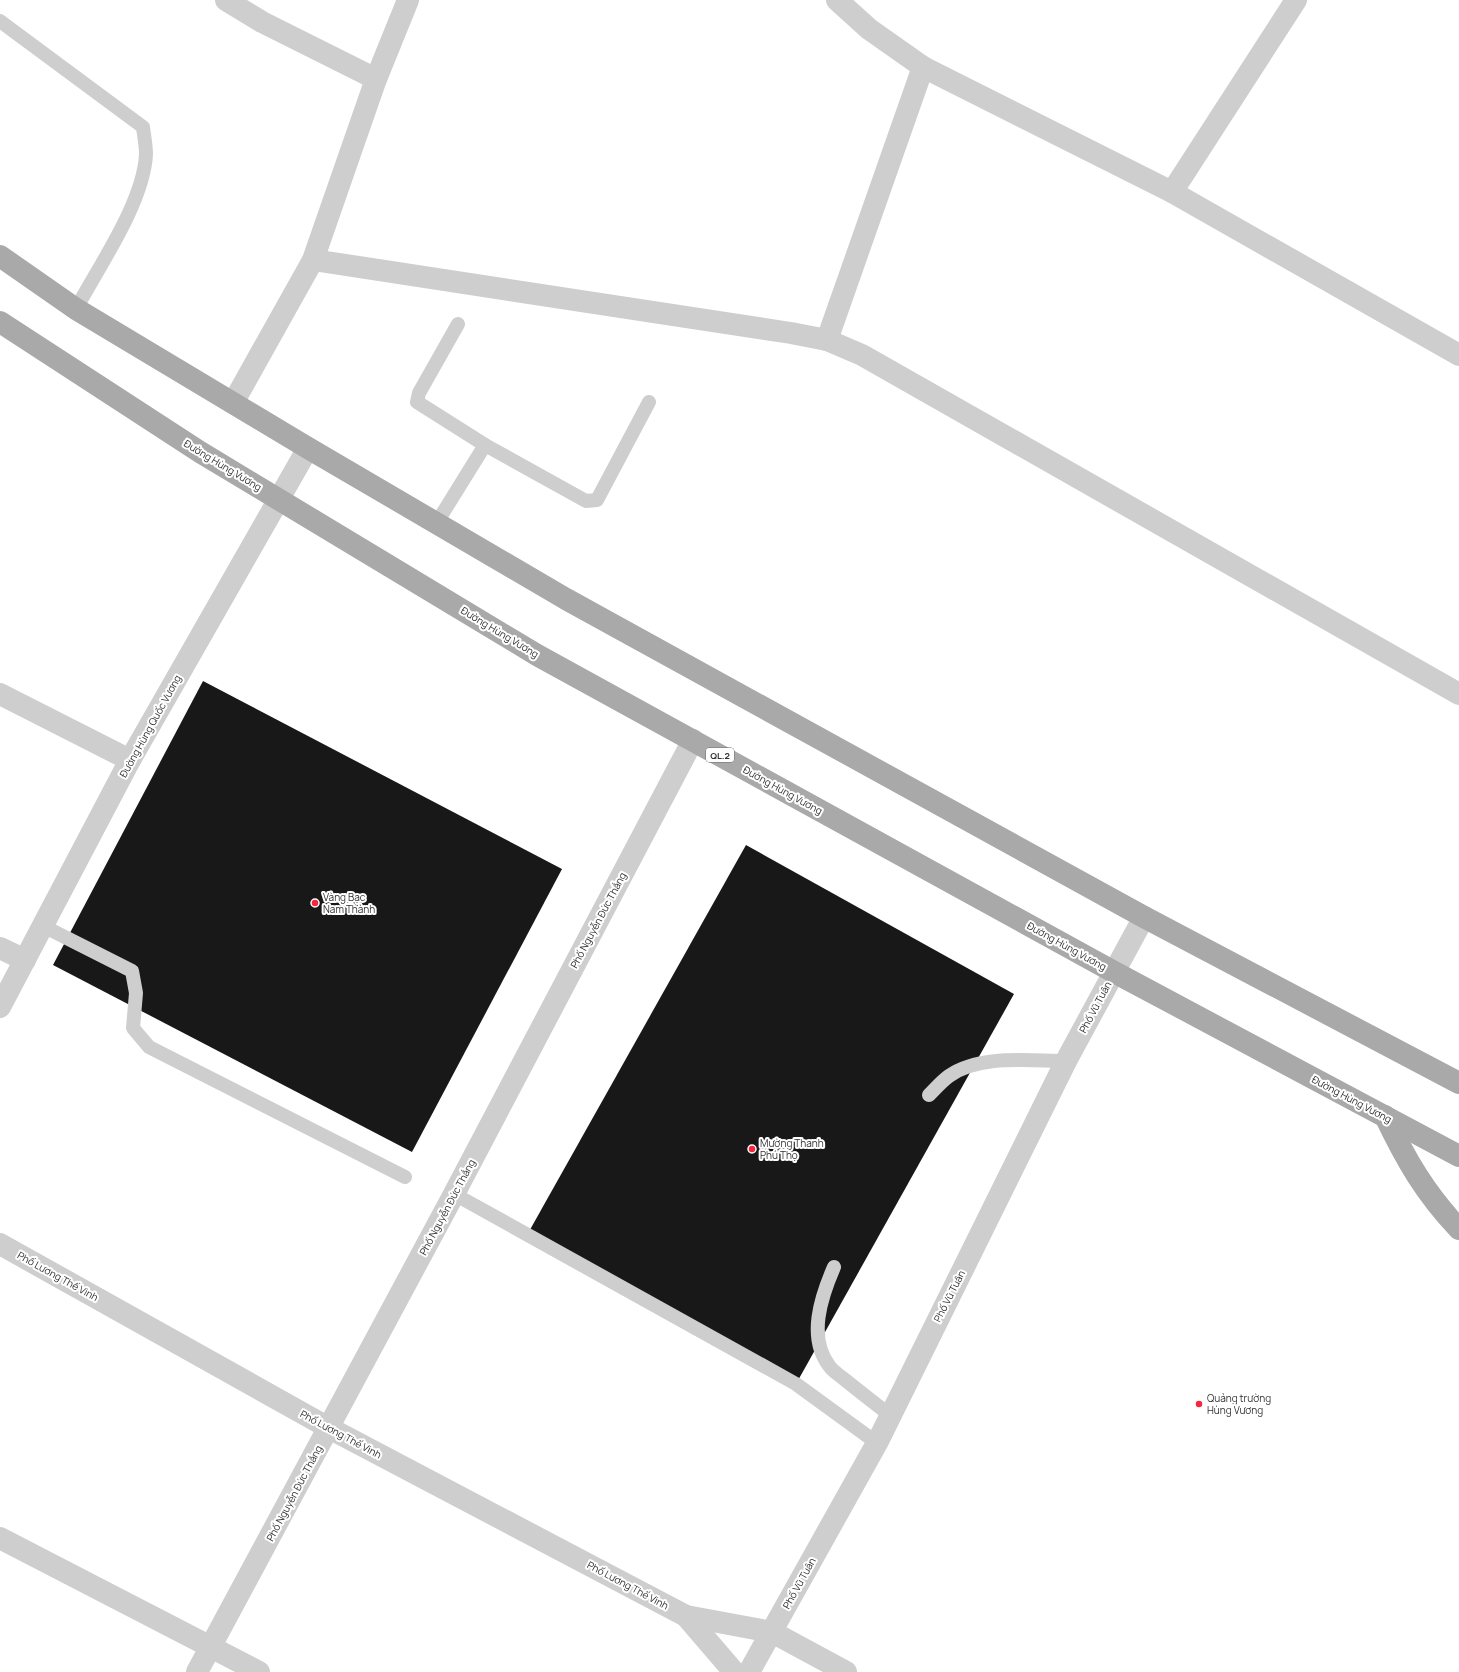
<svg xmlns="http://www.w3.org/2000/svg" width="1459" height="1672" font-family="Manrope,sans-serif">
	<rect width="100%" height="100%" fill="#fff"/>
	<!-- building -->
	<g fill="#181818">
		<path d="M203,681L562,869L412,1152L53,965Z"/>
		<path d="M746,845L1014,994L796,1384L527,1235Z"/>
	</g>
	<g fill="none" stroke-linecap="round" stroke-linejoin="round">
		<!-- service -->
		<g stroke="#cecece" stroke-width="14">
			<path d="M0,21L143,127C144,136 146,145 146,154C144,202 99,266 76,309"/>
			<path d="M485,445L586,501L597,500L649,402"/>
			<path d="M436,524L485,445L417,402L419,393L458,324"/>
			<path d="M43,926L132,971L136,993L133,1028L149,1047L405,1177"/>
			<path d="M929,1095C935,1089 942,1081 949,1076C980,1054 1030,1061 1066,1061"/>
			<path d="M454,1194L796,1384L877,1443"/>
			<path d="M834,1267C821,1297 807,1338 830,1367C833,1371 839,1375 844,1379C859,1391 874,1403 890,1415"/>
		</g>
		<!-- minor -->
		<g stroke="#cecece" stroke-width="22">
			<path d="M226,0L262,22L376,79"/>
			<path d="M837,0L869,29L923,67L1172,192L1459,355"/>
			<path d="M1172,192L1296,0"/>
			<path d="M313,260L791,333L827,340L862,355L1459,694"/>
			<path d="M827,340L923,67"/>
			<path d="M233,403L313,260L376,79L408,0"/>
			<path d="M0,694L130,760"/>
			<path d="M0,948L25,960"/>
			<path d="M0,1244L329,1428L686,1616L772,1632L846,1672"/>
			<path d="M0,1538L259,1672"/>
			<path d="M686,1616L734,1672"/>
			<path d="M197,1672L454,1194L693,740"/>
			<path d="M749,1672L877,1443L1066,1061L1144,917"/>
		</g>
		<!-- tertiary -->
		<path stroke="#cecece" stroke-width="22" d="M0,1007L130,760L308,448"/>
		<!-- primary -->
		<g stroke="#a9a9a9" stroke-width="22">
			<path d="M0,256L76,309L308,448L566,599L1144,917L1459,1083"/>
			<path d="M0,322L200,452L537,655L1114,972L1459,1156"/>
			<path d="M1385,1116C1406,1160 1425,1193 1459,1229"/>
		</g>
	</g>
	<!-- markers -->
	<g fill="#f42740" stroke="#fff" stroke-width="1.5">
		<circle cx="315" cy="903" r="4"/>
		<circle cx="752" cy="1149" r="4"/>
		<circle cx="1199" cy="1404" r="4"/>
	</g>
	<g text-anchor="middle" dominant-baseline="central" stroke-width="4" stroke-linejoin="round" paint-order="stroke">
		<!-- shield labels -->
		<rect fill="#fff" stroke="#6f6f6f" stroke-width="1" x="706" y="748" width="28" height="14" rx="3"/>
		<g font-size="9" font-weight="bold" fill="#313131">
			<text x="720" y="755">QL.2</text>
		</g>
		<!-- street labels -->
		<g font-size="10" fill="#313131" stroke="#fff">
			<text transform="translate(223 465) rotate(31)">Đường Hùng Vương</text>
			<text transform="translate(500 632) rotate(31)">Đường Hùng Vương</text>
			<text transform="translate(150 726) rotate(-61)">Đường Hùng Quốc Vương</text>
			<text transform="translate(783 790) rotate(29)">Đường Hùng Vương</text>
			<text transform="translate(598 920) rotate(-62)">Phố Nguyễn Đức Thắng</text>
			<text transform="translate(1067 946) rotate(29)">Đường Hùng Vương</text>
			<text transform="translate(1095 1007) rotate(-62)">Phố Vũ Tuân</text>
			<text transform="translate(1352 1099) rotate(28)">Đường Hùng Vương</text>
			<text transform="translate(447 1207) rotate(-62)">Phố Nguyễn Đức Thắng</text>
			<text transform="translate(58 1276) rotate(29)">Phố Lương Thế Vinh</text>
			<text transform="translate(949 1296) rotate(-63)">Phố Vũ Tuân</text>
			<text transform="translate(341 1434) rotate(28)">Phố Lương Thế Vinh</text>
			<text transform="translate(294 1493) rotate(-62)">Phố Nguyễn Đức Thắng</text>
			<text transform="translate(799 1583) rotate(-61)">Phố Vũ Tuân</text>
			<text transform="translate(628 1585) rotate(28)">Phố Lương Thế Vinh</text>
		</g>
		<!-- poi labels -->
		<g font-size="10" fill="#313131" stroke="#fff" text-anchor="start">
			<text x="323" y="897">Vàng Bạc<tspan x="323" dy="12">Nam Thành</tspan></text>
			<text x="760" y="1143">Mường Thanh<tspan x="760" dy="12">Phú Thọ</tspan></text>
			<text x="1207" y="1398">Quảng trường<tspan x="1207" dy="12">Hùng Vương</tspan></text>
		</g>
	</g>
</svg>
